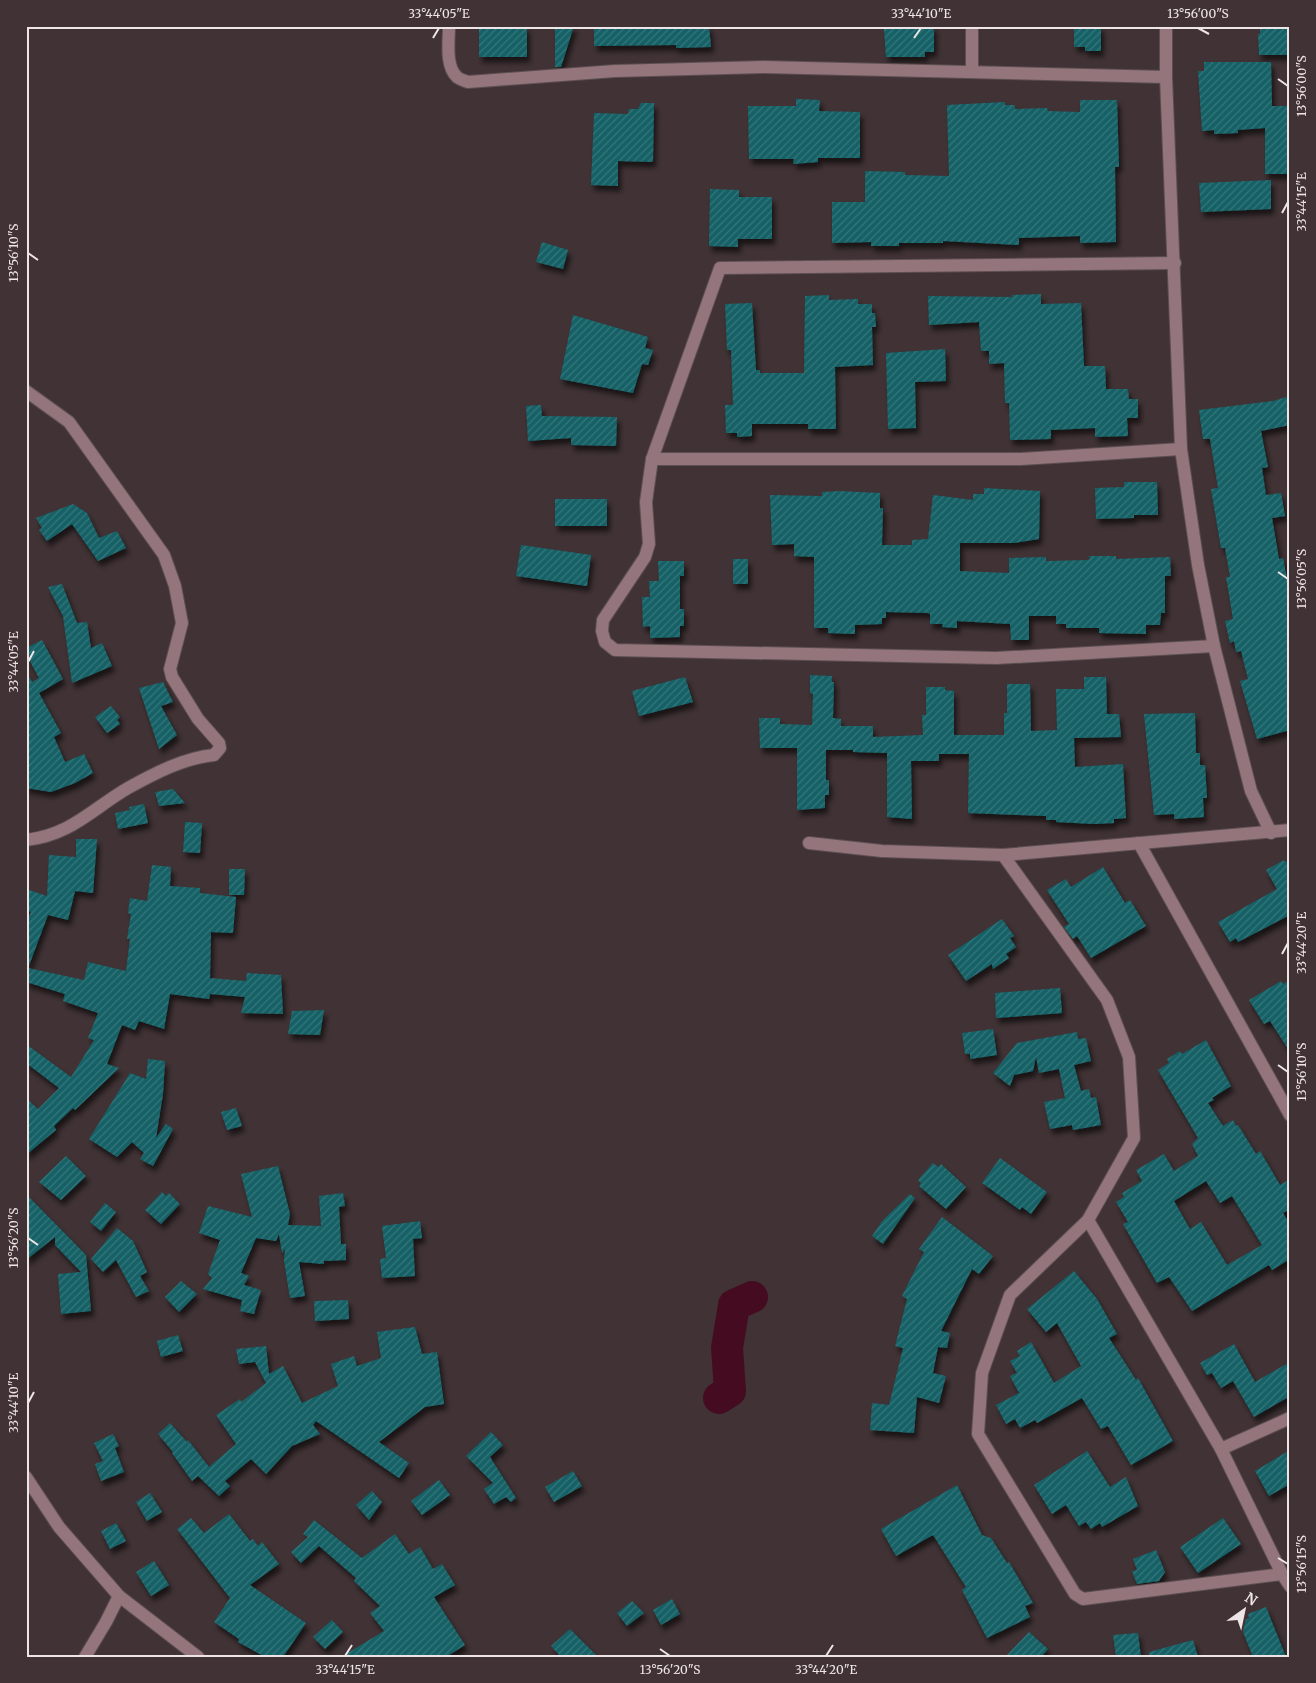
<svg xmlns="http://www.w3.org/2000/svg" width="1316" height="1683" font-family="Merriweather,serif">
	<defs>
		<pattern id="building-hatch" width="6" height="6" patternUnits="userSpaceOnUse" patternTransform="scale(1.25)"><rect width="6" height="6" fill="#136166"/><path d="M-1 1l2-2M0 6l6-6M5 7l2-2" fill="none" stroke="#36787c"/></pattern>
		<filter id="shadow"><feDropShadow dx="3" dy="5.5" stdDeviation="2.5" flood-color="#0009"/></filter>
	</defs>
	<rect width="100%" height="100%" fill="#403235"/>
	<g fill="none" stroke-linecap="round" stroke-linejoin="round">
		<!-- river -->
		<path stroke="#450c21" stroke-width="32" d="M719,1398L730,1391L727,1348L734,1305L752,1297"/>
	</g>
	<!-- building -->
	<g fill="url(#building-hatch)" fill-rule="evenodd" filter="url(#shadow)">
		<path d="M555,26H574L561,67H555Z"/>
		<path d="M594,26H709L711,47L676,48V45L594,46Z"/>
		<path d="M887,26H934V52H925V57H886L884,29H887Z"/>
		<path d="M1074,26H1101V51H1085V47H1074Z"/>
		<path d="M1260,26H1290V55H1259L1258,34H1260Z"/>
		<rect x="479" y="27" width="48" height="30"/>
		<path d="M1204,62H1271L1272,106H1290V174H1265V128L1238,130V133L1214,134V130L1202,131L1198,71H1204Z"/>
		<path d="M796,99L820,100L819,111L860,112V158H818V162L793,164L794,159H749L748,106H796Z"/>
		<path d="M1080,100H1117L1119,167H1115L1116,242L1080,243V236L1019,238V245L943,241V243H899V246H871V242L832,243V202H865V171L905,172V175L949,176L947,105L1005,102V105H1015V109L1047,108L1048,111L1080,112Z"/>
		<path d="M641,103H654L653,162L618,161V186L591,185L594,113L628,114L629,109H638Z"/>
		<path d="M1271,180V209L1201,212L1199,183Z"/>
		<path d="M710,189L739,190V197H772V239H738V247L709,246Z"/>
		<path d="M542,242L568,250L563,269L536,262Z"/>
		<path d="M1041,294V304L1081,303L1084,366H1105L1106,389H1128L1129,399H1138V418H1127L1128,436L1095,437V428L1051,430V439L1010,440L1009,403H1005L1004,363L989,364V351H981L979,322L929,325L928,296L1012,297V295Z"/>
		<path d="M829,295V300L858,299V304H872V313H875L876,327H872L873,365L835,367L836,429H808V424H752V436L737,437V433H726L725,405H733L731,350H727L725,304L752,303L756,370H760V373H804L805,296Z"/>
		<path d="M573,315L648,337L645,348L653,350L648,365L642,364L633,393L560,379Z"/>
		<path d="M945,349L946,381L915,382L916,428L888,429L886,353Z"/>
		<path d="M1290,396V425L1261,431L1268,467L1262,468L1266,495L1281,493L1285,516L1272,518L1279,559L1283,558L1290,595V730L1257,739L1240,681L1248,679L1241,651L1236,652L1234,641L1230,643L1225,621L1233,619L1226,577H1230L1225,548H1221L1211,489L1218,488L1210,439H1203L1199,410L1273,401Z"/>
		<path d="M541,405L542,416L617,417L616,446L571,445V438L528,441L526,406Z"/>
		<path d="M1124,482H1157L1158,515H1134V518L1096,519L1095,488L1124,487Z"/>
		<path d="M984,488L1040,491L1039,539L1014,543H960V571L1009,573V558L1046,557V561L1087,560L1090,559L1089,556H1116V559L1170,557L1171,576H1165V613H1161L1160,625H1146V634L1099,633V628H1066V624H1056V616H1029V640H1011L1010,624L957,621V628L942,627L943,624H930V614L927,613L886,612V618H882V624L855,625V634L828,633V628H814V557L794,556V544L772,545L770,495L822,496V492L840,491L880,493V508H883L882,545H912V540L928,539L933,495L973,500V494H984Z"/>
		<rect x="555" y="499" width="52" height="27"/>
		<path d="M73,504L87,513L99,538L117,531L126,548L98,561L72,524L47,541L39,530L42,528L36,518Z"/>
		<path d="M521,545L591,555L587,586L516,576Z"/>
		<rect x="733" y="559" width="15" height="25"/>
		<path d="M658,561H684V576H680V609H684V626H680V637L650,638V626L643,627L642,597H650L649,581H659Z"/>
		<path d="M62,584L77,623L87,622L91,648L102,643L112,666L72,683L63,616L48,587Z"/>
		<path d="M42,640L63,679L39,693L61,733L54,737L65,762L84,754L93,773L75,783L51,792L26,788V671L32,682L39,678L26,654V648Z"/>
		<path d="M810,675L832,676V682H834L833,718L841,719V726H873V737L923,735L922,715H926V687H945V690L954,691V735H1004V713H1007V684H1030L1031,731L1057,730L1056,689H1084V677H1106L1107,714H1119L1121,737L1074,738L1075,767L1123,764L1126,818L1114,819V823L1094,824L1056,822V820H1046V816L968,813L969,754H939V761H911L912,819L887,817V753L853,752V750H826V780H829V795H825V808L797,810V748H760L759,718H780V724L812,725L813,694L810,693Z"/>
		<path d="M685,677L693,702L639,716L632,691Z"/>
		<path d="M163,682L173,702L161,706L177,735L159,749L139,688Z"/>
		<path d="M111,706L120,717L117,720L120,724L107,733L95,717Z"/>
		<path d="M1195,713L1196,753H1200V765H1205L1207,798H1203L1204,817L1174,819V814L1154,815L1144,714Z"/>
		<path d="M173,789L185,803L159,806L155,792Z"/>
		<path d="M144,804L148,823L118,829L115,813L130,810L129,807Z"/>
		<path d="M185,822L202,823L200,853L183,852Z"/>
		<path d="M76,839H97L93,893L75,891L68,920L48,915L28,968L84,980L88,962L126,971L130,939H127L131,914L128,913L130,898L147,901L152,865L171,867L170,886L200,888V893L236,897L233,933L211,932L210,978L246,981L247,973L281,975L283,1014L241,1013L245,997L210,994L209,999L170,994L164,1029L139,1021L135,1030L122,1025L107,1064L119,1068L75,1110L73,1108L54,1126L56,1130L26,1155V1098L38,1109L59,1088L26,1063V1044L71,1077L94,1040L88,1038L98,1013L63,1001L65,994L26,982V925L31,912L26,910V889L47,896L49,855L76,857Z"/>
		<path d="M1284,860L1285,862L1290,860V915L1238,942L1236,938L1230,942L1218,922L1277,889L1266,870Z"/>
		<path d="M1103,867L1125,903L1130,900L1146,926L1091,958L1077,936L1073,939L1064,927L1069,924L1047,890L1066,879L1071,887Z"/>
		<path d="M229,869H245L244,895H229Z"/>
		<path d="M1002,919L1014,936L1010,938L1016,947L1006,954L1009,958L993,969L992,964L966,981L948,955Z"/>
		<path d="M1290,980V1052L1270,1021L1264,1024L1249,1000L1281,981L1283,984Z"/>
		<path d="M1060,988L1062,1013L996,1018L995,993Z"/>
		<path d="M324,1010L320,1035L288,1034L292,1011Z"/>
		<path d="M993,1029L997,1055L970,1059V1054H965L962,1033Z"/>
		<path d="M1077,1032L1078,1039L1086,1038L1091,1061L1074,1065L1081,1091L1089,1089L1091,1098L1096,1097L1101,1125L1073,1130L1072,1125L1050,1129L1044,1102L1065,1098L1059,1069L1039,1073L1036,1057L1033,1071L1014,1075L1010,1086L993,1073L1017,1043Z"/>
		<path d="M1206,1040L1231,1086L1212,1098L1214,1100L1208,1103L1223,1126L1233,1120L1236,1126L1238,1125L1256,1154L1260,1151L1280,1185L1290,1179V1209L1283,1213L1290,1225V1259L1272,1270L1269,1265L1192,1311L1169,1277L1157,1283L1123,1224L1128,1222L1116,1202L1124,1197L1122,1193L1142,1181L1136,1170L1164,1154L1174,1171L1198,1156L1192,1144L1198,1138L1158,1070L1169,1063L1167,1059L1180,1051L1182,1054ZM1206,1181L1220,1203L1232,1196L1262,1245L1227,1265L1201,1222L1190,1229L1174,1201Z"/>
		<path d="M148,1059L165,1061L163,1094L156,1138L166,1124L173,1129L153,1166L140,1159L144,1153L132,1142L117,1157L89,1139L130,1073L146,1079Z"/>
		<path d="M236,1108L242,1126L227,1130L221,1112Z"/>
		<path d="M66,1156L86,1176L61,1200L39,1182Z"/>
		<path d="M1000,1158L1047,1192L1031,1214L1022,1207L1020,1210L982,1183Z"/>
		<path d="M933,1163L938,1167L941,1164L966,1187L946,1209L919,1186L921,1183L918,1180Z"/>
		<path d="M278,1166L290,1214L288,1225L321,1226L319,1196L343,1193L345,1206L339,1207L341,1244H346V1260L324,1261V1264L299,1262L305,1296L290,1298L284,1261L285,1249L282,1253L279,1234L276,1241L256,1238L241,1273L249,1276L244,1285L261,1290L254,1314L240,1311L242,1300L203,1289L212,1278L208,1274L220,1240L199,1233L208,1206L252,1217L241,1174Z"/>
		<path d="M162,1192L166,1196L169,1193L180,1204L161,1224L145,1210Z"/>
		<path d="M26,1194L86,1255L91,1311L61,1314L58,1274L81,1272L55,1245V1237L26,1260Z"/>
		<path d="M910,1194L915,1198L883,1244L872,1236L883,1220Z"/>
		<path d="M105,1203L116,1212L101,1231L90,1222Z"/>
		<path d="M942,1217L993,1256L979,1274L972,1269L941,1331L950,1333L947,1348L938,1347L933,1373L946,1376L939,1403L917,1397L914,1433L870,1430L872,1403L889,1405L903,1348L895,1346L907,1299L902,1296L924,1252L919,1249Z"/>
		<path d="M420,1221L422,1238L413,1239L415,1276L382,1278L380,1259L386,1258L382,1226Z"/>
		<path d="M117,1228L133,1241L147,1272L140,1276L149,1291L136,1297L116,1260L103,1272L91,1259Z"/>
		<path d="M1074,1271L1097,1299L1117,1334L1109,1338L1136,1380L1138,1378L1173,1441L1131,1465L1108,1426L1101,1429L1082,1398L1037,1423L1035,1420L1020,1428L1015,1419L1006,1424L996,1405L1019,1393L1010,1376L1017,1373L1010,1361L1020,1356L1017,1351L1031,1342L1054,1383L1081,1366L1057,1323L1046,1332L1027,1309Z"/>
		<path d="M181,1281L197,1294L179,1312L165,1297Z"/>
		<path d="M348,1300L349,1319L315,1321L314,1301Z"/>
		<path d="M415,1327L422,1354L437,1352L444,1404L425,1407L379,1442L409,1463L399,1478L316,1421L313,1425L320,1434L292,1446L266,1474L251,1459L225,1481L230,1486L219,1496L198,1476L192,1481L172,1453L173,1452L158,1434L170,1423L187,1442L188,1440L209,1467L236,1444L216,1415L240,1399L241,1402L266,1383L255,1362L239,1364L236,1349L266,1346L269,1374L283,1366L302,1403L338,1386L331,1364L354,1356L357,1366L381,1358L377,1332Z"/>
		<path d="M178,1335L183,1351L161,1357L157,1341Z"/>
		<path d="M1234,1344L1255,1382L1290,1362V1396L1254,1417L1233,1381L1221,1388L1212,1373L1207,1375L1200,1363Z"/>
		<path d="M491,1432L503,1445L490,1457L516,1498L511,1502L506,1497L494,1504L484,1489L493,1483L466,1456Z"/>
		<path d="M113,1434L119,1446L115,1448L124,1472L101,1481L95,1464L103,1461L94,1443Z"/>
		<path d="M1290,1450V1484L1269,1496L1255,1471Z"/>
		<path d="M1087,1451L1110,1487L1126,1477L1138,1506L1102,1527L1100,1523L1091,1529L1086,1522L1079,1526L1066,1505L1052,1514L1034,1485Z"/>
		<path d="M573,1471L582,1486L554,1502L545,1487Z"/>
		<path d="M439,1480L450,1495L422,1515L411,1501Z"/>
		<path d="M957,1485L982,1535L991,1538L1007,1563L1009,1562L1033,1603L1025,1606L1030,1617L987,1638L962,1590L966,1587L933,1535L896,1556L881,1529Z"/>
		<path d="M372,1491L382,1502L369,1520L356,1505Z"/>
		<path d="M150,1493L162,1512L147,1521L136,1502Z"/>
		<path d="M229,1514L250,1541L253,1539L258,1546L262,1542L279,1564L250,1585L306,1623L283,1657H265L238,1642L239,1639L214,1622L230,1598L177,1529L191,1518L204,1533Z"/>
		<path d="M1223,1518L1241,1544L1198,1573L1180,1547Z"/>
		<path d="M314,1520L362,1558L395,1534L409,1554L420,1547L433,1569L442,1564L455,1585L434,1597L465,1645L446,1657H341L384,1631L370,1613L380,1606L354,1581L356,1578L319,1546L301,1563L291,1552L308,1537L303,1534Z"/>
		<path d="M116,1523L126,1541L110,1549L101,1531Z"/>
		<path d="M1156,1550L1165,1572L1159,1581L1137,1584L1132,1571L1137,1570L1133,1559Z"/>
		<path d="M154,1561L169,1585L151,1596L136,1572Z"/>
		<path d="M672,1599L680,1614L661,1625L653,1610Z"/>
		<path d="M632,1601L644,1613L627,1626L617,1613Z"/>
		<path d="M1266,1607L1286,1657H1253L1239,1622L1249,1618L1248,1614Z"/>
		<path d="M332,1620L343,1632L325,1649L313,1637Z"/>
		<path d="M570,1629L598,1657H561L551,1646Z"/>
		<path d="M1029,1632L1048,1649L1041,1657H1005Z"/>
		<path d="M1138,1633L1141,1657H1116L1113,1635Z"/>
		<path d="M1193,1640L1198,1657H1149V1652Z"/>
	</g>
	<g fill="none" stroke-linecap="round" stroke-linejoin="round">
		<defs>
			<g id="minor">
				<path d="M449,26C449,41 445,66 457,77C459,79 465,81 468,82L615,71L764,67L1166,77"/>
				<path d="M972,26V72"/>
				<path d="M1166,26V77L1181,449L1198,565L1214,646L1251,791L1271,833"/>
				<path d="M1175,263L720,268L652,459L646,502L649,544L645,557L603,620L602,631L605,642L615,650L996,658L1214,646"/>
				<path d="M26,391L69,422L164,555L175,586L182,623L170,669L172,677L198,719L219,743L220,748L214,755C184,758 155,773 128,788C92,809 71,835 26,840"/>
				<path d="M652,459H1021L1181,449"/>
				<path d="M809,843L882,851L1003,855L1290,830"/>
				<path d="M1139,843L1290,1115"/>
				<path d="M1003,855L1107,1000L1129,1057L1134,1138L1088,1220L1010,1295L982,1373L978,1434L1075,1594L1083,1599L1282,1574"/>
				<path d="M1088,1220L1221,1449L1282,1574L1290,1586"/>
				<path d="M1221,1449L1290,1418"/>
				<path d="M26,1477L59,1527L119,1596L198,1657"/>
				<path d="M85,1657L106,1622L119,1596"/>
			</g>
		</defs>
		<!-- minor casing -->
		<use href="#minor" stroke="#5c4f51" stroke-width="14"/>
		<!-- minor -->
		<use href="#minor" stroke="#94757c" stroke-width="12"/>
	</g>
	<!-- ticks -->
	<path fill="none" stroke="#eee5e7" stroke-width="2" d="M1198,28L1209,34M433,38L439,28M914,38L921,28M1278,79L1288,86M1282,213L1288,202M28,253L38,260M1278,572L1288,579M28,662L34,651M1282,954L1288,943M1278,1065L1288,1072M28,1238L38,1245M28,1403L34,1392M1278,1558L1288,1564M660,1649L670,1656M345,1656L352,1645M826,1656L833,1645"/>
	<!-- border -->
	<rect width="1316" height="1683" fill="none" stroke="#403235" stroke-width="55"/>
	<!-- north arrow -->
	<g transform="translate(1244 1610) rotate(33)" stroke="#403235" stroke-width="4" paint-order="stroke">
	<path d="M0-4L9 19L0 12L-9 19Z" fill="#eee5e7"/>
	<text y="-8" font-size="14" font-weight="bold" text-anchor="middle" fill="#eee5e7">N</text>
	</g>
	<rect x="28" y="28" width="1260" height="1628" fill="none" stroke="#eee5e7" stroke-width="2"/>
	<g font-size="12" text-anchor="middle" fill="#eee5e7">
		<text x="439" y="18">33°44'05"E</text>
		<text x="921" y="18">33°44'10"E</text>
		<text x="1198" y="18">13°56'00"S</text>
		<text transform="translate(1302 86) rotate(-90)" y="4">13°56'00"S</text>
		<text transform="translate(1302 202) rotate(-90)" y="4">33°44'15"E</text>
		<text transform="translate(14 253) rotate(-90)" y="4">13°56'10"S</text>
		<text transform="translate(1302 579) rotate(-90)" y="4">13°56'05"S</text>
		<text transform="translate(14 662) rotate(-90)" y="4">33°44'05"E</text>
		<text transform="translate(1302 943) rotate(-90)" y="4">33°44'20"E</text>
		<text transform="translate(1302 1072) rotate(-90)" y="4">13°56'10"S</text>
		<text transform="translate(14 1238) rotate(-90)" y="4">13°56'20"S</text>
		<text transform="translate(14 1403) rotate(-90)" y="4">33°44'10"E</text>
		<text transform="translate(1302 1564) rotate(-90)" y="4">13°56'15"S</text>
		<text x="345" y="1674">33°44'15"E</text>
		<text x="670" y="1674">13°56'20"S</text>
		<text x="826" y="1674">33°44'20"E</text>
	</g>
</svg>
